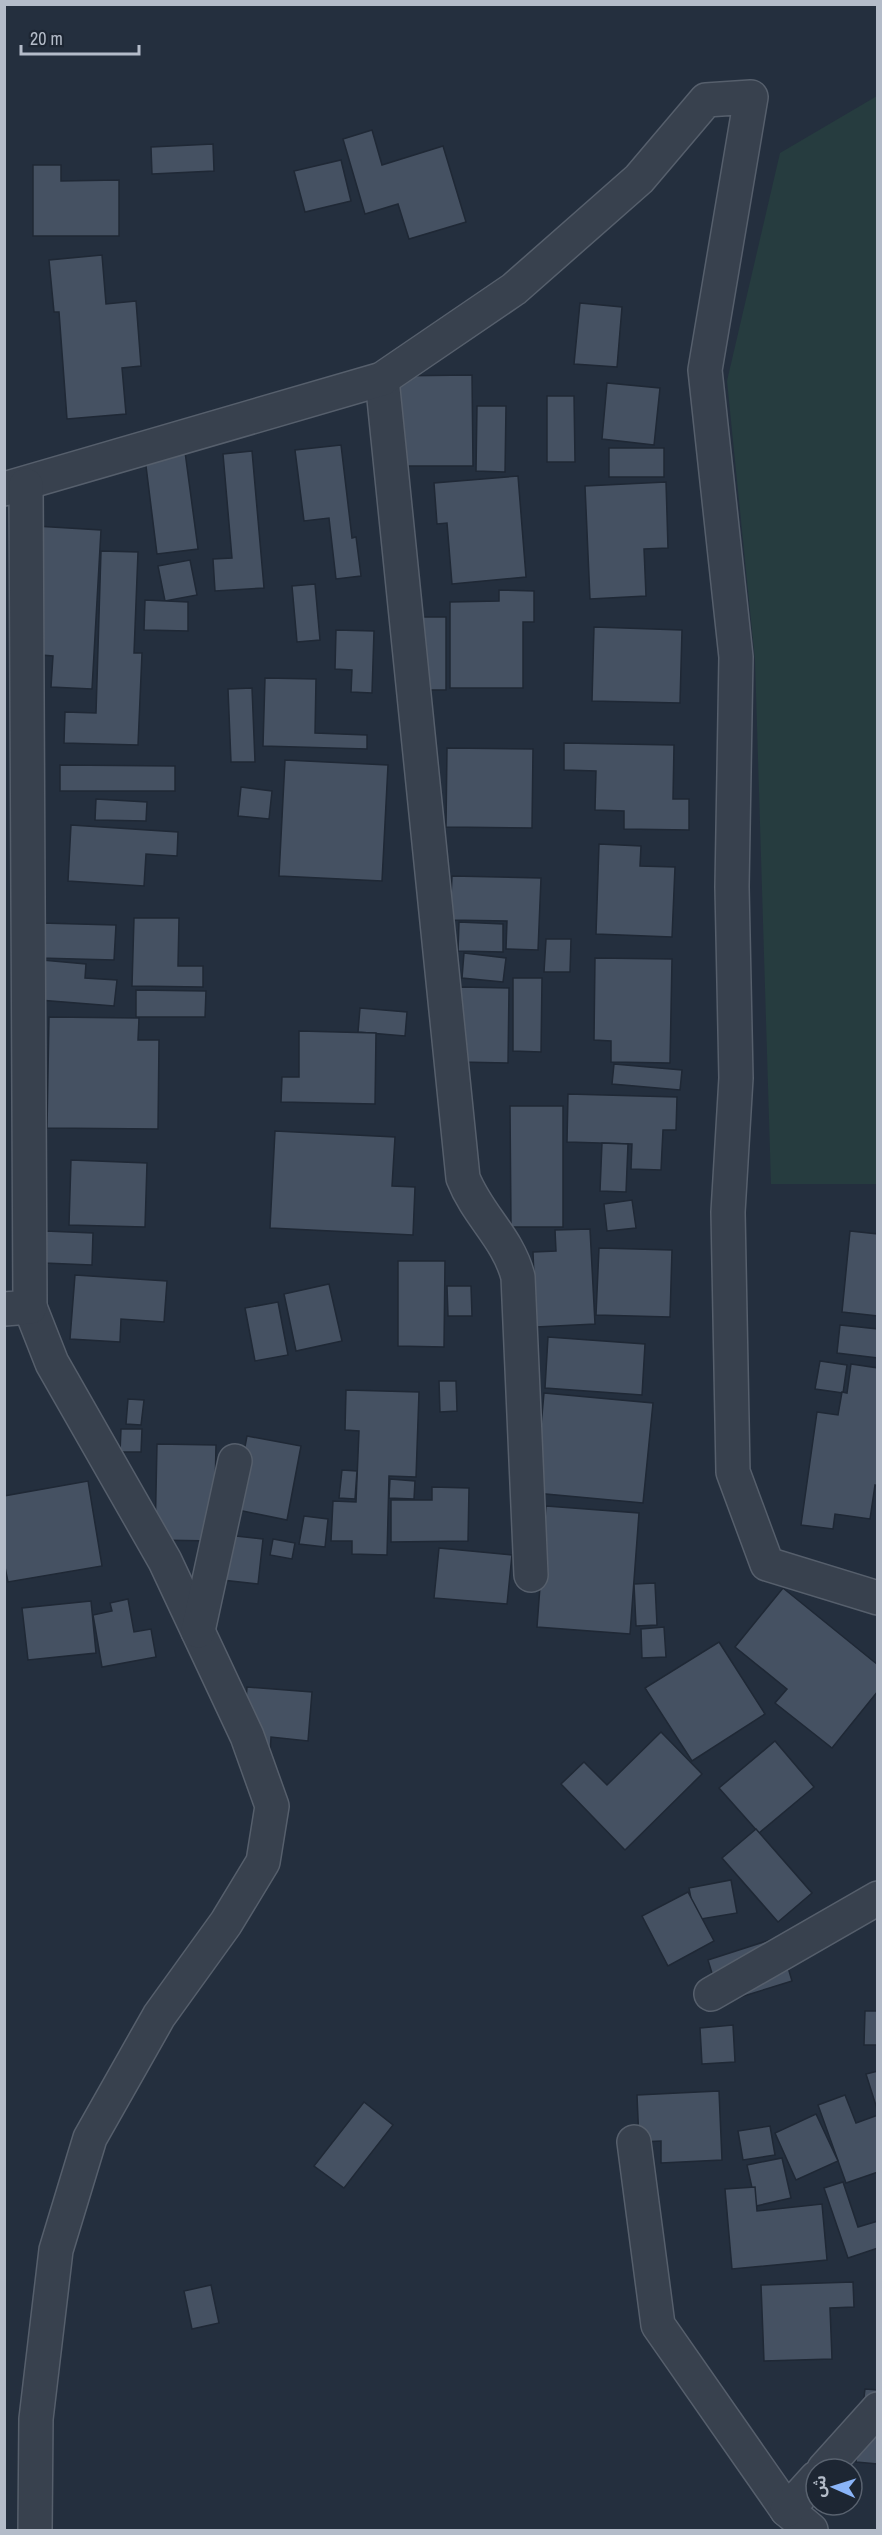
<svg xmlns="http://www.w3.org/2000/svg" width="882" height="2535" font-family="'Archivo Narrow','Noto Sans Arabic',sans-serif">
	<rect width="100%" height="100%" fill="#242f3e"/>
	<!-- green -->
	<path fill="#263c3f" d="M877,96V1184H771L755,660L727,381L780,153Z"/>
	<!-- building -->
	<g fill="#455162" stroke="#1f2835" stroke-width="1.5">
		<path d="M372,130L382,165L443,146L466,222L409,239L398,204L365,214L343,139Z"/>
		<path d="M213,144L214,171L152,174L151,147Z"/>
		<path d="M341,160L351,201L305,212L294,171Z"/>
		<path d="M33,165H61V181L119,180V236H33Z"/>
		<path d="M102,255L106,304L136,301L141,366L122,368L126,414L67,419L59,312H54L49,260Z"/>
		<path d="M580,303L622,307L617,367L574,364Z"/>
		<path d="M472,375L473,466H390L389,376Z"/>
		<path d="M607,383L660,388L654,445L602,439Z"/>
		<path d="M547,396H574L575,462H547Z"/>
		<path d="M477,406H506L505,472L476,471Z"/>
		<path d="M341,445L352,538L356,537L361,576L336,579L329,518L304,521L295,450Z"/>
		<rect x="609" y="448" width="55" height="29"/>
		<path d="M252,451L264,588L215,591L213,559L232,558L223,454Z"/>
		<path d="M185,452L198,549L157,554L145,458Z"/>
		<path d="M518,476L526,577L452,584L447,523L437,524L434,483Z"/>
		<path d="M666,482L668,548L644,549L646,596L590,599L585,486Z"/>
		<path d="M35,526L101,530L92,689L51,687L53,656L29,654Z"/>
		<path d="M101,551L138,552L134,653H142L138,745L64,743L65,712L96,713Z"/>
		<path d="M190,560L197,595L165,601L158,566Z"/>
		<path d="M315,584L320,640L297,642L292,586Z"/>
		<path d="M499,590L534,591V622H523V688H450V602L499,601Z"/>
		<path d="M145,600L188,602V631L144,630Z"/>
		<rect x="420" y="617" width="26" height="73"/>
		<path d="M594,627L682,630L680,703L592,701Z"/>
		<path d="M336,630L374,631L372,693L351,692L352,670L335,669Z"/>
		<path d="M265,678L316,679L315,733L367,735V749L263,746Z"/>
		<path d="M252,688L255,762H231L228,689Z"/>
		<path d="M564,743L674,745L673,799H689V830L624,829V811L595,810L596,771L564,770Z"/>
		<path d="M447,748L533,749L532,828L446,827Z"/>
		<path d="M285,760L388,765L382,881L279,876Z"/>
		<path d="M60,765L175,766V791H60Z"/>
		<path d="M241,787L272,791L269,819L238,816Z"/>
		<path d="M96,799L147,802L146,821L95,820Z"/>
		<path d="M71,825L178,832L177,856L146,854L144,886L68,881Z"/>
		<path d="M599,844L641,846L640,866L675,867L672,937L596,934Z"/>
		<path d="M452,876L541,878L538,950L506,949L507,921L450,920Z"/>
		<path d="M134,918H179L178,966H203V987L132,986Z"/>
		<path d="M459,922L503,924V952L458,951Z"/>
		<path d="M40,923L116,925L114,960L39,958Z"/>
		<path d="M546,939H571L570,972H544Z"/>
		<path d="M464,953L506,958L503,982L462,978Z"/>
		<path d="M595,958L672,959L670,1063L611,1062V1041L594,1040Z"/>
		<path d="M42,960L86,964L85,978L117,980L114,1006L39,1000Z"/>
		<path d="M513,978H542L541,1052L513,1051Z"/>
		<path d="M460,987L509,988L508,1063L459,1062Z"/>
		<path d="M136,990L206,991L205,1017H136Z"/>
		<path d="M360,1008L407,1012L405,1036L358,1032Z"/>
		<path d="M49,1017L139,1018L138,1040H159L158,1129L47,1128Z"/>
		<path d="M299,1031L376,1033L375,1104L281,1102L282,1077H299Z"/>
		<path d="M614,1064L682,1070L680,1090L612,1084Z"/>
		<path d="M568,1094L677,1097L676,1130H663L661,1170L631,1169L632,1144L567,1142Z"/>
		<path d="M510,1106H563V1227H511Z"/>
		<path d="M275,1131L395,1137L392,1186L415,1187L413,1235L270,1228Z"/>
		<path d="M602,1143L628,1144L626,1192L600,1191Z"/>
		<path d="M71,1160L147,1163L145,1227L69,1225Z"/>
		<path d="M632,1200L636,1228L607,1231L604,1204Z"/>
		<path d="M590,1229L595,1324L536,1327L533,1252L556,1251L555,1230Z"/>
		<path d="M45,1231L93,1233L92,1265L44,1263Z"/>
		<path d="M850,1231L878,1234V1316L842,1312Z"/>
		<path d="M599,1248L672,1250L670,1317L596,1315Z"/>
		<path d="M398,1261H445L444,1347L398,1346Z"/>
		<path d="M75,1275L167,1281L164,1322L121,1319L120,1342L70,1339Z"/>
		<path d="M329,1284L342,1341L296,1351L284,1294Z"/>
		<path d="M447,1286H471L472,1316H448Z"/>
		<path d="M278,1302L288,1355L255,1361L245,1308Z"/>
		<path d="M840,1325L878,1329V1358L837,1353Z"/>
		<path d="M548,1337L645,1344L642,1395L545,1388Z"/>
		<path d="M820,1361L847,1365L843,1393L815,1389Z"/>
		<path d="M851,1364L878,1368V1486L875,1485L870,1519L835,1514L833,1529L801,1525L817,1412L838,1415L842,1392L847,1393Z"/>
		<path d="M439,1381H456L457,1411L440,1412Z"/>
		<path d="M346,1390L419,1392L416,1477L389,1476L387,1555L352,1554V1541H331L333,1501L356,1502L359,1431L345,1430Z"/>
		<path d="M544,1393L653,1403L643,1503L535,1493Z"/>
		<path d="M128,1399L144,1400L141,1425L126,1424Z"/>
		<path d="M121,1429H142L141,1452H120Z"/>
		<path d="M247,1436L301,1446L287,1520L233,1509Z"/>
		<path d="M157,1444L216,1445L214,1541L155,1540Z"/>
		<path d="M342,1470L357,1471L355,1499L339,1498Z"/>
		<path d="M390,1479L415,1481L414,1499L389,1498Z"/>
		<path d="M88,1481L102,1566L8,1582L4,1562V1496Z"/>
		<path d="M432,1487L469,1488L468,1541L391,1542V1500H432Z"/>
		<path d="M546,1506L639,1513L630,1634L537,1627Z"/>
		<path d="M304,1516L328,1519L325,1547L299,1544Z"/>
		<path d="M227,1535L263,1539L258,1584L222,1580Z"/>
		<path d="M273,1539L295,1543L292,1559L270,1555Z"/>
		<path d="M439,1548L512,1555L507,1604L434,1598Z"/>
		<path d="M655,1583L657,1625L636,1626L634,1584Z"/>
		<path d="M783,1588L878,1665V1691L832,1748L775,1703L787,1689L735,1647Z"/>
		<path d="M128,1599L134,1632L151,1629L156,1657L102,1667L93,1615L112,1611L110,1603Z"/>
		<path d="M91,1601L96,1653L28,1660L22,1608Z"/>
		<path d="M664,1627L666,1657L642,1658L641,1629Z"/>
		<path d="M719,1642L765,1714L692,1761L645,1688Z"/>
		<path d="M247,1687L312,1692L308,1741L271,1737L270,1755L242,1753Z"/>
		<path d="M661,1732L702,1774L625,1850L561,1784L584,1762L607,1785Z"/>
		<path d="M775,1741L814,1787L759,1833L719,1788Z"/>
		<path d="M756,1829L812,1893L778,1922L722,1858Z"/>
		<path d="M731,1880L737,1913L695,1920L689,1888Z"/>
		<path d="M688,1892L714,1941L668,1966L642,1916Z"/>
		<path d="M779,1937L792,1981L721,2003L708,1960Z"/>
		<path d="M865,2011H878V2045H864Z"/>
		<path d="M733,2025L735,2062L702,2064L700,2028Z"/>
		<path d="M878,2071V2112L866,2074Z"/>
		<path d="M719,2091L722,2160L661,2163V2141L639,2142L637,2095Z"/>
		<path d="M845,2095L856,2123L878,2115V2172L846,2183L818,2105Z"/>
		<path d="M364,2102L393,2125L344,2188L314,2166Z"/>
		<path d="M816,2114L838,2161L796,2180L775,2133Z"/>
		<path d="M770,2126L775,2155L743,2160L738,2131Z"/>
		<path d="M782,2158L791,2198L756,2206L747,2165Z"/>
		<path d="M843,2182L858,2227L878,2221V2248L848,2258L824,2188Z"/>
		<path d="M755,2187L757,2211L822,2204L827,2260L732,2269L725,2189Z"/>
		<path d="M853,2282L854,2307L830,2308L832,2359L764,2361L761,2285Z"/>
		<path d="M211,2285L219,2323L192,2329L184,2291Z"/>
		<path d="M865,2389L878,2390V2464L856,2462Z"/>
	</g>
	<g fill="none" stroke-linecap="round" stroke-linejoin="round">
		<defs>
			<g id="minor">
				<path d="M382,379L463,1178C478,1216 508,1238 518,1277L531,1575"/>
				<path d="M4,489L382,379L514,289L639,179L706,100L751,97L705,370L736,657L732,887L736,1078L728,1212L733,1472L767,1564L878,1598"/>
				<path d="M30,1307L52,1363L165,1561L247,1736L272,1806L263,1862L226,1923L159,2016L90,2138L56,2250L36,2419L35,2530"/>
				<path d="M4,1309L30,1307L26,485"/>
				<path d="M198,1631L235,1461"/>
				<path d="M711,1994L878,1898"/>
				<path d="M634,2142L658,2325L787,2510L811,2530"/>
				<path d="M824,2469L878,2409"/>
				<path d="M787,2510L816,2478"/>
			</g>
		</defs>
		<!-- minor casing -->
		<use href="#minor" stroke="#565f6c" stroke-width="36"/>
		<!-- minor -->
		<use href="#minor" stroke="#38414e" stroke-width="33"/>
	</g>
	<!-- border -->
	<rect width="882" height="2535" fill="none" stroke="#b4bcc9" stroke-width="12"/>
	<!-- north arrow -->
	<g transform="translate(834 2487) rotate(273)"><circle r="28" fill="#1d2633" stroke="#59626f" stroke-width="1.5"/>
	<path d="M0-4.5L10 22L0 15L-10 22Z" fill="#8ab4f8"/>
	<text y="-9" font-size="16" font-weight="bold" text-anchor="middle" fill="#b4bcc9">ش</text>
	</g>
	<!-- scale -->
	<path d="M21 45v9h118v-9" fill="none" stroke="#b4bcc9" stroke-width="3"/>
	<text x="30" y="45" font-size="18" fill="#b4bcc9" stroke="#1d2633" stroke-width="4.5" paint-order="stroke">20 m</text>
</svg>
